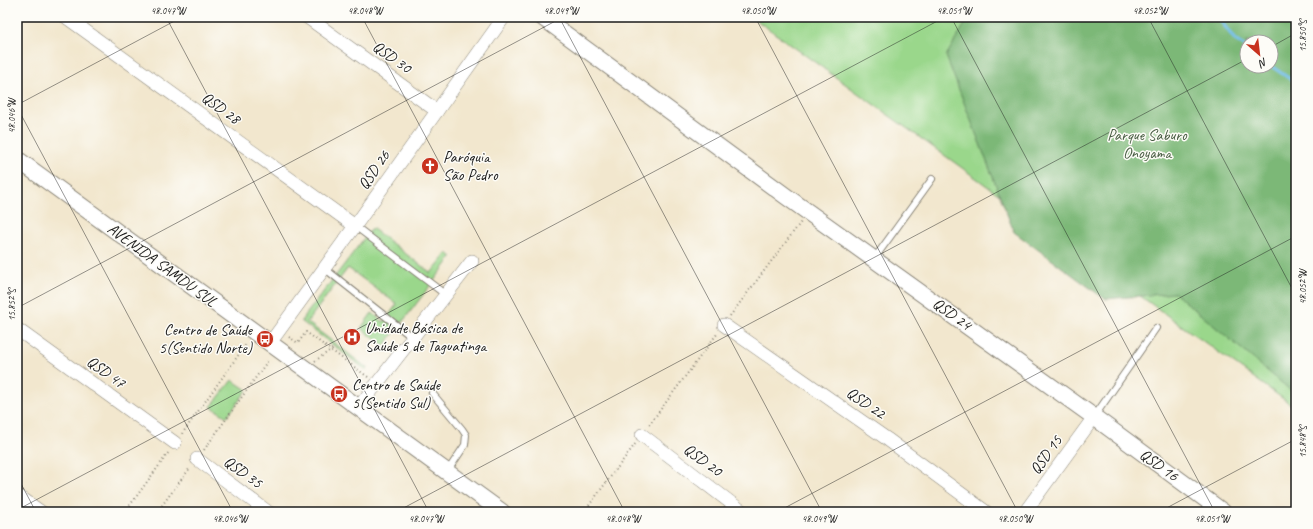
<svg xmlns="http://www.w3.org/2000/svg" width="1313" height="529" font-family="Caveat,sans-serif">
	<rect width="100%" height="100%" fill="#fdfcf7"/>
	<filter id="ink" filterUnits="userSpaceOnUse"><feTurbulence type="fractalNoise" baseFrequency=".025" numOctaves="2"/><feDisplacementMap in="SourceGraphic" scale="8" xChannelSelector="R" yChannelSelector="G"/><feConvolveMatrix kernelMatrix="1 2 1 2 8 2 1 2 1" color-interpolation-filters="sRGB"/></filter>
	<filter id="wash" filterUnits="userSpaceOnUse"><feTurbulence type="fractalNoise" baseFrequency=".012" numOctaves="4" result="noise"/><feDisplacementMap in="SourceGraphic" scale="16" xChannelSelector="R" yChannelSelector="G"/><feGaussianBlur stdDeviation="0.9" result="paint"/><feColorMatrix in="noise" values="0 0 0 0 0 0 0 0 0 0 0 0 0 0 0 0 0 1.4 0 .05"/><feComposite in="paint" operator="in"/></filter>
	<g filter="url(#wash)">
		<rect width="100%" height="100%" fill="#f2e7ce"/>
		<!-- green -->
		<g fill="#9ad78b" stroke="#5b7a54" fill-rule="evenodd">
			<path d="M752,17H1296V408ZM1247,42H1271V66H1247Z"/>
			<path d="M372,228L431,273L447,253L452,257L384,346L361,328L372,313L384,322L397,304L348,268L307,322L367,368L366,370L301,321Z"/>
			<path d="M232,380L247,390L227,417L211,407Z"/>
		</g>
		<!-- forest -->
		<path fill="#7bb877" stroke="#4c6a4a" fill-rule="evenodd" d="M969,17H1296V395L1175,293L1105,299L1014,232L946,56ZM1247,42H1271V66H1247Z"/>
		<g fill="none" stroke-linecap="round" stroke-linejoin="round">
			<!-- stream -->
			<g stroke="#72beec" stroke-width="3">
				<path d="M1218,17L1235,40L1247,48"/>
				<path d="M1271,66L1296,83"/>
			</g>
		</g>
	</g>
	<g filter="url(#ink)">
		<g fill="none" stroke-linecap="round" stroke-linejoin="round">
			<defs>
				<g id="service">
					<path d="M355,226L446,295"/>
					<path d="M874,259L932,179"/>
					<path d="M324,268L413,338"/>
					<path d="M432,393L462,429L466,435L465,445L447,472"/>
					<path d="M1094,417L1156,328"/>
				</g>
				<g id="minor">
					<path d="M66,17L355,226"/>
					<path d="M307,17L437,111"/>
					<path d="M724,325L887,439L986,512"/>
					<path d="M17,329L175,443"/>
					<path d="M270,343L355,226L504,17"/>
					<path d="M358,408L472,261"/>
					<path d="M642,435L743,512"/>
					<path d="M197,459L268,512"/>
					<path d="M17,495L41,512"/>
					<path d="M1025,512L1094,417"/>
				</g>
				<g id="tertiary">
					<path d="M542,17L787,197L1094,417L1223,512"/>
					<path d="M17,159L502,512"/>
				</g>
			</defs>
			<!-- service casing -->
			<use href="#service" stroke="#878275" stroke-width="8"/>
			<!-- minor casing -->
			<use href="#minor" stroke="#878275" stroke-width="14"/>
			<!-- tertiary casing -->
			<use href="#tertiary" stroke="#878275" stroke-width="18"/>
			<!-- path -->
			<g stroke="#878275" stroke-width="2" stroke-dasharray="1 3" stroke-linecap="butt">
				<path d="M730,316L801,222"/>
				<path d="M289,337L298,343L306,332L368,377"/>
				<path d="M315,361L332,349"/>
				<path d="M649,425L717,334"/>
				<path d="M182,434L247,343"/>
				<path d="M204,450L269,359"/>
				<path d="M125,512L169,452"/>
				<path d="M157,512L190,468"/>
				<path d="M584,512L636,443"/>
			</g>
			<!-- service -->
			<use href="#service" stroke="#fff" stroke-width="6"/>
			<!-- minor -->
			<use href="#minor" stroke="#fff" stroke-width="13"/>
			<!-- tertiary -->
			<use href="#tertiary" stroke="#fff" stroke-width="16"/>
		</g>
	</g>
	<!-- ticks -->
	<path fill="none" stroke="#1c1c1c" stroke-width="1" stroke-opacity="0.45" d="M166,17L429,512M362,17L625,512M559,17L822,512M755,17L1018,512M951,17L1215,512M1148,17L1296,296M1271,47L1296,33M17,105L182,17M17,107L233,512M17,308L563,17M17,476L36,512M17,510L945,17M396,512L1247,59M777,512L1296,236M1159,512L1296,439"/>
	<!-- icons -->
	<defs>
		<symbol id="church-disc" viewBox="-11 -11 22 22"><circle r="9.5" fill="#c8321e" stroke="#fdfcf7"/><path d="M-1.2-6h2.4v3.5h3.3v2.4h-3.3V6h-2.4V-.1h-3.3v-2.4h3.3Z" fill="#fff"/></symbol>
		<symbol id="hospital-disc" viewBox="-11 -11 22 22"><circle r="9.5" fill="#c8321e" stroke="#fdfcf7"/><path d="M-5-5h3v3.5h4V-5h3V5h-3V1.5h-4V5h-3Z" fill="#fff"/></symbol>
		<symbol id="bus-disc" viewBox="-11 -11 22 22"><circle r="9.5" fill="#c8321e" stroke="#fdfcf7"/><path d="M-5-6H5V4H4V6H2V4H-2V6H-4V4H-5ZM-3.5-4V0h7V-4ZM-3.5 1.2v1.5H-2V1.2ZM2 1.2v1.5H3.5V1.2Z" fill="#fff"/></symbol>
	</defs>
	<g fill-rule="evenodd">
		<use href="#church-disc" x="420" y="156" width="20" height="20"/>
		<use href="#hospital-disc" x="342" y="327" width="20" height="20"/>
		<use href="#bus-disc" x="255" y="329" width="20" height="20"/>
		<use href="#bus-disc" x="329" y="384" width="20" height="20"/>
	</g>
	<g text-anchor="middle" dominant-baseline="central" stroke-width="3" stroke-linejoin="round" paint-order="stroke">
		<!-- street labels -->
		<g font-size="16" fill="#1c1c1c" stroke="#fdfcf7">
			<text transform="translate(392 57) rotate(36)">QSD 30</text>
			<text transform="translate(221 108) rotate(36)">QSD 28</text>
			<text transform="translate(374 170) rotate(-55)">QSD 26</text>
			<text transform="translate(162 265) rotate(36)">AVENIDA SAMDU SUL</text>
			<text transform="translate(952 314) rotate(36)">QSD 24</text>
			<text transform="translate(106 372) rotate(36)">QSD 47</text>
			<text transform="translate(866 403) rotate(35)">QSD 22</text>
			<text transform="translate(1046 455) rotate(-54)">QSD 15</text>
			<text transform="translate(703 460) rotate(37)">QSD 20</text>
			<text transform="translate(1159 465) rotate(36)">QSD 16</text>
			<text transform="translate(243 472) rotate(36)">QSD 35</text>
		</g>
		<!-- park labels -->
		<g font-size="16" fill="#485d43" stroke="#fdfcf7">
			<text x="1147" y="135">Parque Saburo<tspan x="1147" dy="18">Onoyama</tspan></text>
		</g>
		<!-- poi labels -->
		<g font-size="16" fill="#1c1c1c" stroke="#fdfcf7" text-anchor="start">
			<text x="443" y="157">Paróquia<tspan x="443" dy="18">São Pedro</tspan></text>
			<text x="365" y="328">Unidade Básica de<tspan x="365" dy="18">Saúde 5 de Taguatinga</tspan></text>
			<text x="252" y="330" text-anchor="end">Centro de Saúde<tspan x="252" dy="18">5(Sentido Norte)</tspan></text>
			<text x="352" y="385">Centro de Saúde<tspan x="352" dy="18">5(Sentido Sul)</tspan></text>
		</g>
	</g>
	<!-- margin -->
	<rect width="1313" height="529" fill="none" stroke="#fdfcf7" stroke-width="44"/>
	<!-- north arrow -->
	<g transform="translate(1259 54) rotate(152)"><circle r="19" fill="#fdfcf7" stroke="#a3a29f"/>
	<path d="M0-3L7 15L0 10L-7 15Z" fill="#c8321e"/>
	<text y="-6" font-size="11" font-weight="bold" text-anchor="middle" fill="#1c1c1c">N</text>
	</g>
	<rect x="22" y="22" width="1269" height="485" fill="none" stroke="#1c1c1c" stroke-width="1.5"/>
	<g font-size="10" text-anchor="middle" fill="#1c1c1c">
		<text x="168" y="14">48.047°W</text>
		<text x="365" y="14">48.048°W</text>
		<text x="561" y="14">48.049°W</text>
		<text x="758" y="14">48.050°W</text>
		<text x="954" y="14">48.051°W</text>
		<text x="1150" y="14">48.052°W</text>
		<text transform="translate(1302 36) rotate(-90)" y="4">15.850°S</text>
		<text transform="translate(11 116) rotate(-90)" y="4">48.046°W</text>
		<text transform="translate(1302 287) rotate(-90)" y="4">48.052°W</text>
		<text transform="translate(11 305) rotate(-90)" y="4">15.852°S</text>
		<text transform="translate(1302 442) rotate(-90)" y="4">15.848°S</text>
		<text x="230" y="522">48.046°W</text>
		<text x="426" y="522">48.047°W</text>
		<text x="623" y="522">48.048°W</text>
		<text x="819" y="522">48.049°W</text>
		<text x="1015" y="522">48.050°W</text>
		<text x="1212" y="522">48.051°W</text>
	</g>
</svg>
